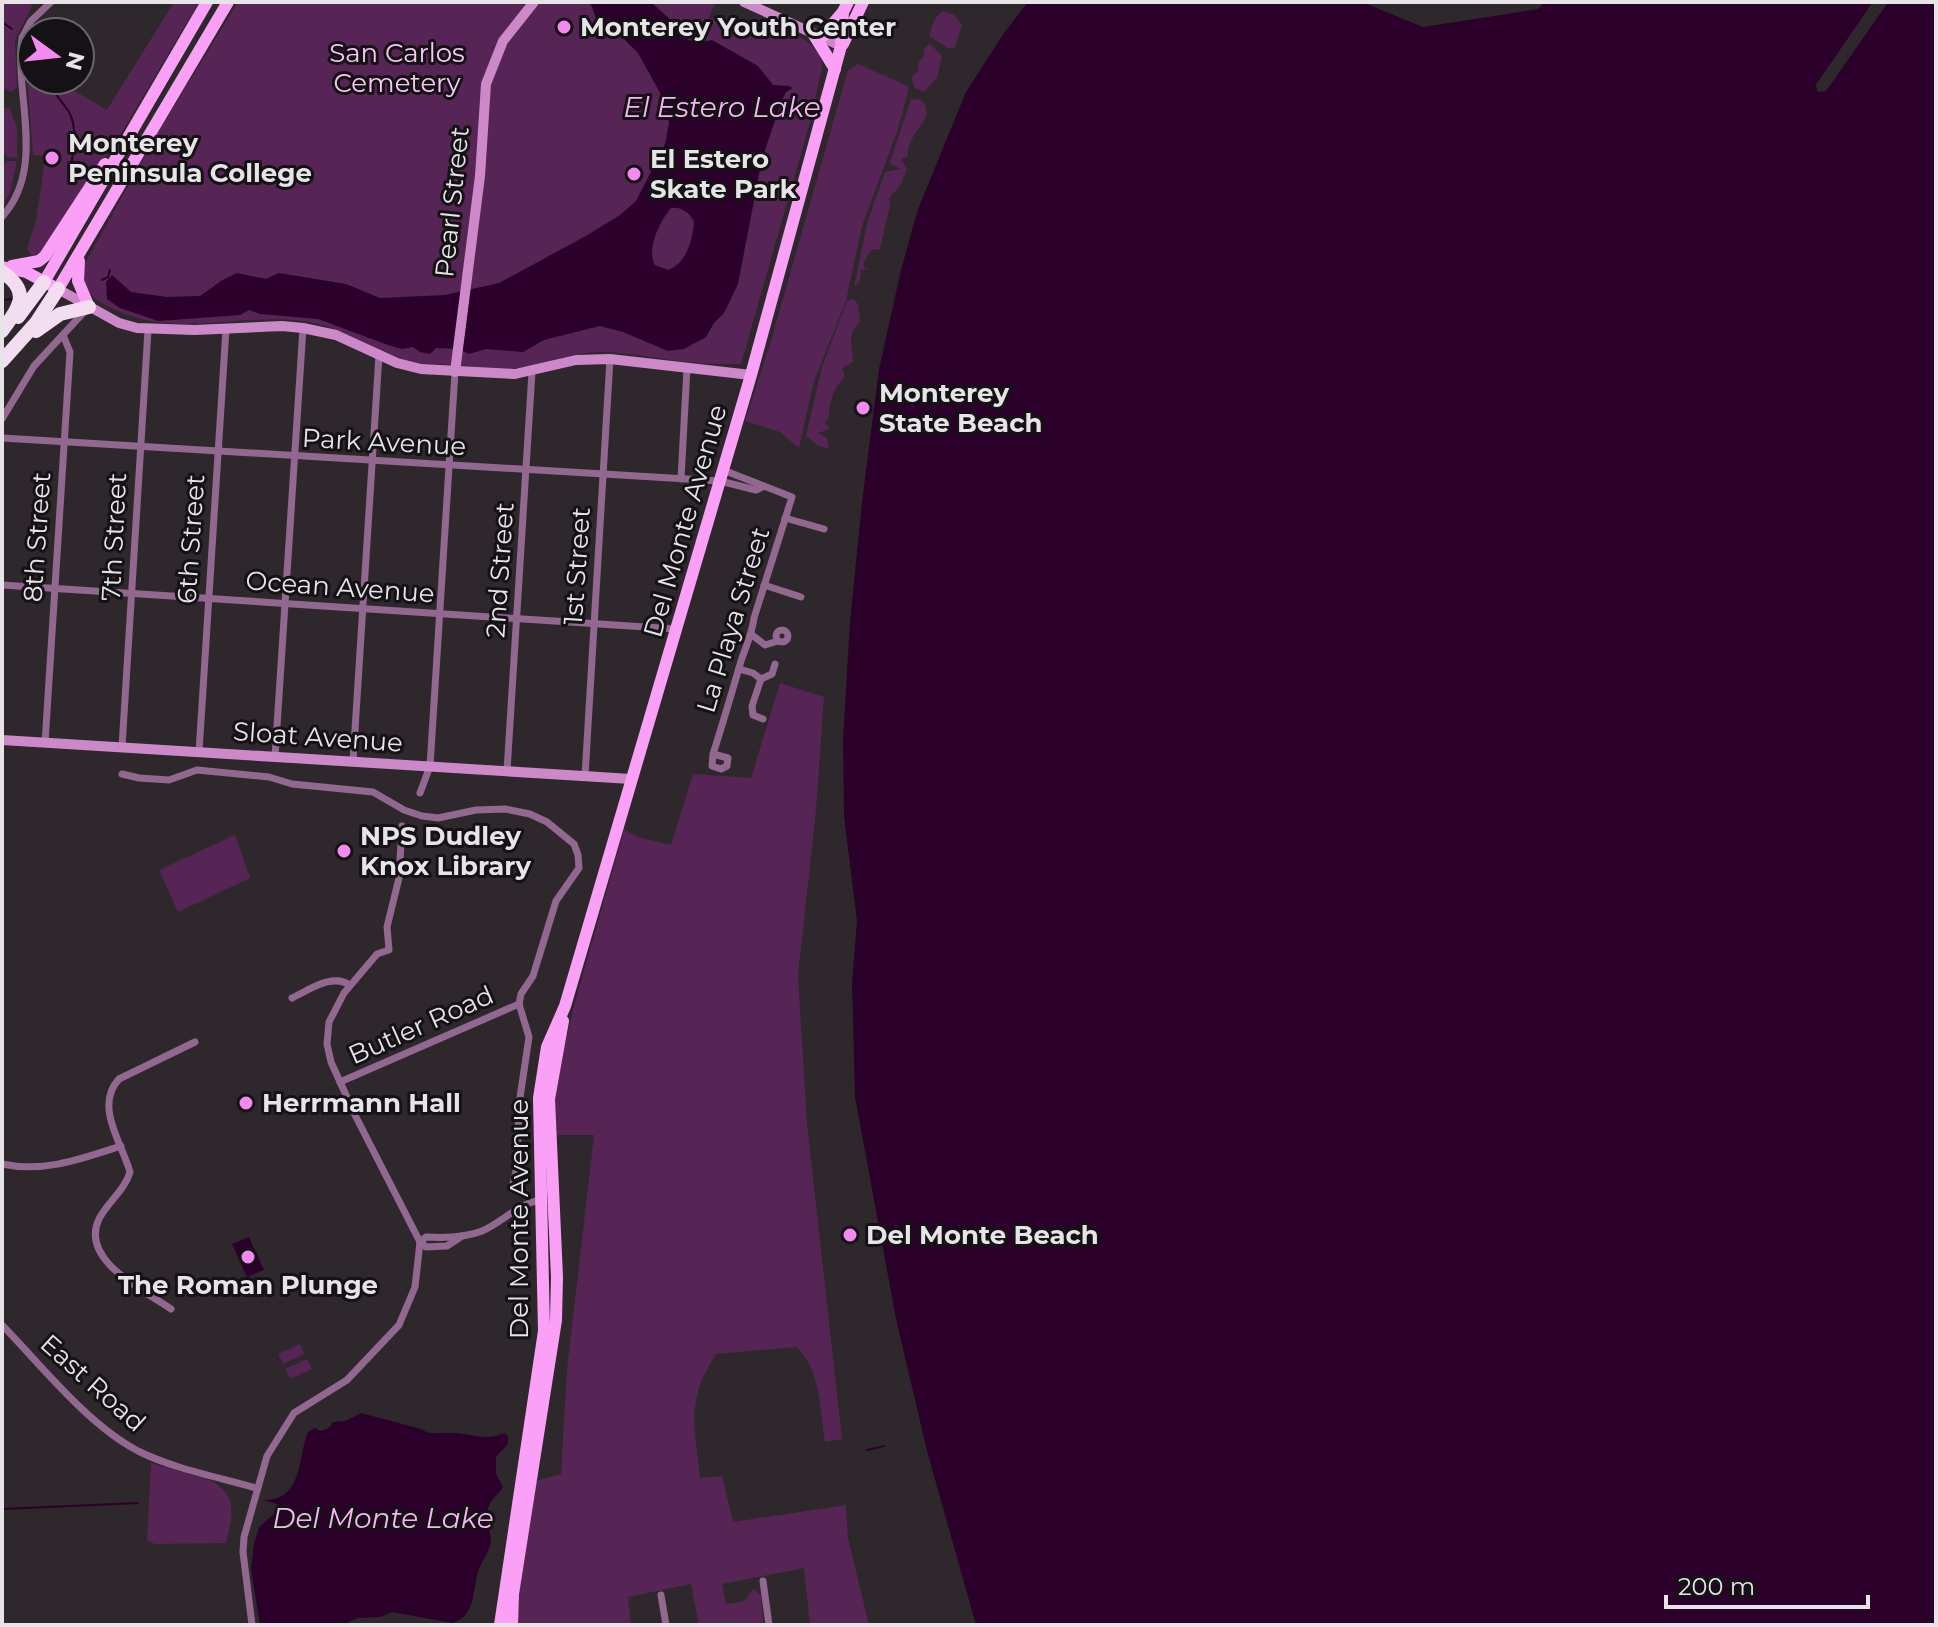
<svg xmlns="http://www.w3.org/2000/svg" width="1938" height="1627" font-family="Montserrat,sans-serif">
	<rect width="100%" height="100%" fill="#2e282d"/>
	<!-- green -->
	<g fill="#562555">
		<path d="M2,2H30L32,6L15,40L17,87L11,92L2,88Z"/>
		<path d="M174,2H199L122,132L42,254L40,252L33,256L30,254L27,249L36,221L45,160L42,156L33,155L25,49L29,31L40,19L54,32H32V80H72L68,87L107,110Z"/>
		<path d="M238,2H716L709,17L726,24L730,17L758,30L763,20C783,30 822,40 822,67L810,122L741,364C723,364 705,364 687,362C657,359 627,351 596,352C571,353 550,364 525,367C501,371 477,366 453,365C441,364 429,365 417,363C377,356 347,327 304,321C233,312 168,342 102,303C90,296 81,283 82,269L155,137Z"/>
		<path d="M944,11L954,15L962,25L955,47L949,49L929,36C931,28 935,14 944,11Z"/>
		<path d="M930,44L942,56L937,78L924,92L915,88L911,78L918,71L919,62L924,56V48Z"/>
		<path d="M858,64L908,86V92L897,132L862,226L846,301L814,381L799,448L780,432L745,421L771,341L848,70Z"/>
		<path d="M911,99L921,100L925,104L927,115C920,128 906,142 908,156L901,159L907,169L900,186L889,198L890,205L880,249L871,250L864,262V268L869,269L861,270L860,281L854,287L868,220L885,172L901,169L890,164V162Z"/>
		<path d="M9,108L17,127V158L6,157L2,150V109Z"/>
		<path d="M6,161H17L10,193L2,207V170Z"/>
		<path d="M853,299L858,304L860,321L852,332L851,339L853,362L842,368L845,377C833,389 829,401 829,418L825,422L830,429L818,433L827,438L829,449L817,445L806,436L822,367L847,301Z"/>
		<path d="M780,683L824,697L816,810L798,975L807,1124L842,1439L825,1442C820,1412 821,1368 796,1347L716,1354C685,1402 695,1425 700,1478L722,1476L733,1522L846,1505L848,1538L869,1625H810L804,1568L722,1584L726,1604L745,1601L753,1589L761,1595L763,1623L699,1625L691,1584L628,1597L631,1625H517V1598L536,1481L561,1474L567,1370L594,1135H554L555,1087L574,1006L624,830L641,838L671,845L693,774L751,778Z"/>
		<path d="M235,835L250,878L178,912L159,870Z"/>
		<path d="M300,1344L305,1354L283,1364L278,1354Z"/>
		<path d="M307,1359L312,1369L290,1379L285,1369Z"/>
		<path d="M151,1463L212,1481C239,1497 232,1517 226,1543L155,1544L147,1540Z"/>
	</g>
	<!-- water -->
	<g fill="#2b002b" fill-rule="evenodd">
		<path d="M590,2H651L675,24L680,36L696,43L712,40L758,66L773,85L789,86L793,88L786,92L782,100L762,159L738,284L724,313L714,323L706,337L684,349L668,351L623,332L600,326L544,340L523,352L486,349L469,354L458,349L436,348L430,354L420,352L413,347L402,349L388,345L318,319L260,314L249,310L240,315L158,321L120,308L107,299L106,282L112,275L131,292L167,297L200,296L221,281L237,273L266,279L279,273L346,284L380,298L445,295L499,283L584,237L620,215L636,201L665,144L669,123L664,100L638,53L619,34L597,21ZM671,208C680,206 691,213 694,222C692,241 687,263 668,270L655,265C646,249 660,221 671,208Z"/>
		<path d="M1028,2H1873L1816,85L1818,92L1826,91L1888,2H1936V1625H976L927,1451L896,1319L855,1097L852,983L857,921L844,816L843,739L850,622L862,502L879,369L901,270L918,209L966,92L1004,33Z"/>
		<path d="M249,1237L264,1270L247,1277L232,1244Z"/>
		<path d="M361,1413L421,1429C432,1436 440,1432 453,1433C472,1433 485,1442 504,1433L508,1436V1444L496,1457V1474L503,1487C498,1495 491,1499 488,1508C484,1520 490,1528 491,1539C491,1550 483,1559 479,1569C472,1589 477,1616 452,1623L392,1612L381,1617L358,1618L342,1625H260L251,1569L254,1544L259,1527L283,1506L263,1500C304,1500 297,1458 308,1432L315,1428L320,1431L329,1428L333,1422L345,1421Z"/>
	</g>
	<!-- pier -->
	<g fill="#2e282d">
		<path d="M1362,2H1541L1542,5L1538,9L1423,27Z"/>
		<path d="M1873,2H1877L1820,86L1821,89L1883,2H1888L1826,91L1818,92L1816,85Z"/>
	</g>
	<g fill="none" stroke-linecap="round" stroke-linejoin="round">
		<!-- stream -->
		<g stroke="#2b002b" stroke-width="2">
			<path d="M2,22L12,29"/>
			<path d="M48,80C53,93 62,101 69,112C79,130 72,156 70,175"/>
			<path d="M102,280L108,277L110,270"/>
			<path d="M2,300L13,299"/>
			<path d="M867,1450L884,1446"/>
			<path d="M2,1509L138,1503"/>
		</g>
		<!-- street -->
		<g stroke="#926790" stroke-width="7">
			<path d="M2,217C47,167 14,96 22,38L31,21L51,2"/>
			<path d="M2,419L34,366L84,312"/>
			<path d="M2,438L720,481L756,490L762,487"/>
			<path d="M681,479L687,368"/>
			<path d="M785,518L824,529"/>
			<path d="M2,585L676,629"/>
			<path d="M764,585L801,597"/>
			<circle cx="782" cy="636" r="6"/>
			<path d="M752,635L765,645L778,641"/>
			<path d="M739,669L753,673L761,679"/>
			<path d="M763,719L753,715L752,706L761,679L772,674L775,664"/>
			<path d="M45,743L70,352L63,335"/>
			<path d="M122,747L148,330"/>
			<path d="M199,752L226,329"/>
			<path d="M713,754L728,758L727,766L721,769L712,766L713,754C723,723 732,692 741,661C746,646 752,634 754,618L792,497L723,470"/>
			<path d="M275,757L303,328"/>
			<path d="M353,761L379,355"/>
			<path d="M507,771L532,372"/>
			<path d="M122,774L139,778L169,780L197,770L269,777L292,784L373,792L404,810L422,816L438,818L476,810L505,809L530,814L547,822L574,844L578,855L579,868L556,901L533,976L521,994L519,1004"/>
			<path d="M585,776L610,359"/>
			<path d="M420,793L430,766L455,372"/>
			<path d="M402,826L399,878L387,927L389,950L377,954L344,993L329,1022L327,1044L331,1062L356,1117L420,1242L426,1247L447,1246L462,1236"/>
			<path d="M292,998C309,990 332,973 350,985"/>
			<path d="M340,1082L519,1004"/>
			<path d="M2,1164C44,1173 81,1159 121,1146"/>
			<path d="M513,1184L517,1167L519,1104L529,1037L519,1004"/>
			<path d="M420,1242L426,1237C444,1238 465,1238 482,1231C503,1222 519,1202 543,1200"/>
			<path d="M171,1309C145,1291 79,1260 99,1219C107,1203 125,1190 130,1172C122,1143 94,1106 119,1079L195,1042"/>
			<path d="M2,1325C42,1366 87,1424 138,1451C174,1469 218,1477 256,1488"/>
			<path d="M763,1581L769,1625"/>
			<path d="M661,1595L666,1625"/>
			<path d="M252,1625L243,1552L244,1537L267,1456L294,1413L347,1380L399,1325L415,1287L420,1242"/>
		</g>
		<!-- secondary -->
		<g stroke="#cd88ca" stroke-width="10">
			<path d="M744,2L841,46"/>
			<path d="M58,289L119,323L137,328L195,330L282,326L303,328L336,335L397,363L421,369L515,374L576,360L610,359L751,375"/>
			<path d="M455,372L480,176L486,84L503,41L534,2"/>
			<path d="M2,740L631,779"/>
		</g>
		<!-- primary -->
		<g stroke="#faa1f7" stroke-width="12">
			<path d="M814,35L835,69"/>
			<path d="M821,38L843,12"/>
			<path d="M843,44L863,2"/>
			<path d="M79,261L78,281L89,307"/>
			<path d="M12,266L39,261L45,256L105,164"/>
			<path d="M2,267L26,272L58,289L228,2"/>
			<path d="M44,282L207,2"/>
			<path d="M500,1625L544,1331L539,1098L547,1047L565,1006L751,375L841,46L843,12L848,2"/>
			<path d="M512,1625L513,1594L556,1320L557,1277L549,1099L563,1021"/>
		</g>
		<!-- highway -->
		<g stroke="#f2ddf1" stroke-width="14">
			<path d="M2,272C32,292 19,307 2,331"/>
			<path d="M18,317L44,282"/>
			<path d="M36,331L60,314L89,307"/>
			<path d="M2,361L36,323L58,289"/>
		</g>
	</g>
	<!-- markers -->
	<g fill="#f489f1" stroke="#141214" stroke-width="3">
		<circle cx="564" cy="27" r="8"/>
		<circle cx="52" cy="158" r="8"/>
		<circle cx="634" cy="174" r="8"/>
		<circle cx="863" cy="408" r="8"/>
		<circle cx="344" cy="851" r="8"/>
		<circle cx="246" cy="1103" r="8"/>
		<circle cx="850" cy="1235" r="8"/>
		<circle cx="248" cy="1257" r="8"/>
	</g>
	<g text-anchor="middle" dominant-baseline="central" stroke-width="6" stroke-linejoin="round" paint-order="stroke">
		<!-- poi labels -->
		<g font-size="26" font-weight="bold" fill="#e7e4e7" stroke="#141214" text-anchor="start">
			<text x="580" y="27">Monterey Youth Center</text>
			<text x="68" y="143">Monterey<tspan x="68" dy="30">Peninsula College</tspan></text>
			<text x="650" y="159">El Estero<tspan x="650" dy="30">Skate Park</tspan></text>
			<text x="879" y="393">Monterey<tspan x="879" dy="30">State Beach</tspan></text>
			<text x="360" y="836">NPS Dudley<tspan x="360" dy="30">Knox Library</tspan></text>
			<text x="262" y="1103">Herrmann Hall</text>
			<text x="866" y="1235">Del Monte Beach</text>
			<text x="248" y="1285" text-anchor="middle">The Roman Plunge</text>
		</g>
		<!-- park labels -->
		<g font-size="26" fill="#fbc6f8" stroke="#141214">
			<text x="397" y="53">San Carlos<tspan x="397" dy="30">Cemetery</tspan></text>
		</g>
		<!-- street labels -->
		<g font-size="26" fill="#e7e4e7" stroke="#141214">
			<text transform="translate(452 202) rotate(-84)">Pearl Street</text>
			<text transform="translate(384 442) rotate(3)">Park Avenue</text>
			<text transform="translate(685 521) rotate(-74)">Del Monte Avenue</text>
			<text transform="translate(37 537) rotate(-86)">8th Street</text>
			<text transform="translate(114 537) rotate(-87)">7th Street</text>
			<text transform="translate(191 539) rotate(-86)">6th Street</text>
			<text transform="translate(577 566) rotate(-86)">1st Street</text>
			<text transform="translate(500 570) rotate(-86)">2nd Street</text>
			<text transform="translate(340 587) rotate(4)">Ocean Avenue</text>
			<text transform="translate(733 620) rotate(-73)">La Playa Street</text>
			<text transform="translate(318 737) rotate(4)">Sloat Avenue</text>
			<text transform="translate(421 1025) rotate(-24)">Butler Road</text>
			<text transform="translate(519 1219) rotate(-90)">Del Monte Avenue</text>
			<text transform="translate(93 1383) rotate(42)">East Road</text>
		</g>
		<!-- water labels -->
		<g font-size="28" font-style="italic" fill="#fab3f6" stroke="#141214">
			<text x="722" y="107">El Estero Lake</text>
			<text x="383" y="1518">Del Monte Lake</text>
		</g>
	</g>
	<!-- border -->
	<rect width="1938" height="1627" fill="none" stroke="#e7e4e7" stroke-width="8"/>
	<!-- north arrow -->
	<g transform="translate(56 56) rotate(105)"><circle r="38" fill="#141214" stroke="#686668" stroke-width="2"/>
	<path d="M0-6L14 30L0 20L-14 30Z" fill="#f489f1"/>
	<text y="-12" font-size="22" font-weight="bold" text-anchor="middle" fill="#e7e4e7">N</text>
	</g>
	<!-- scale -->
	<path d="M1666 1595v12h202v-12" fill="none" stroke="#e7e4e7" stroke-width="4"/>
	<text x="1678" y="1595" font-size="24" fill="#e7e4e7" stroke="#141214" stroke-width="6" paint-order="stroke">200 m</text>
</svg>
